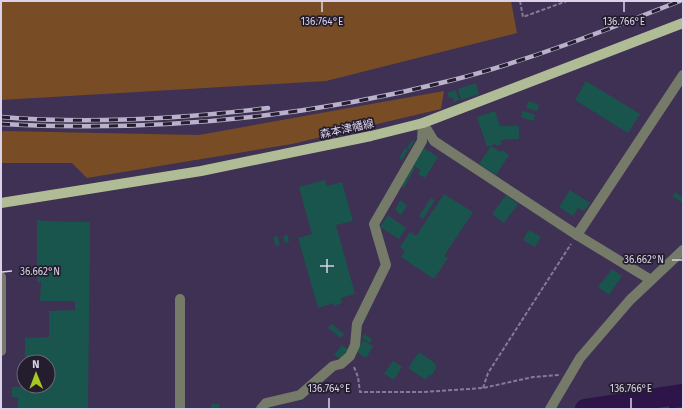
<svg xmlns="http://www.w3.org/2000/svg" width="684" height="410" font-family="'Fira Sans','Noto Sans JP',sans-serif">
	<rect width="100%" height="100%" fill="#3e3154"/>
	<!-- green -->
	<g fill="#784d26">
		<path d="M1,1H511L517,33L326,81L1,100Z"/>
		<path d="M444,91L441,109L292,144L87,178L72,163H1V131L199,135Z"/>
	</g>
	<!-- water -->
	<path fill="#2d1549" d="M669,386H683V407L669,409Z"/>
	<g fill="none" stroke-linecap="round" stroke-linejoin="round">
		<!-- river -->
		<path stroke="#2d1549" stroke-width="20" d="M585,409L683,394"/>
	</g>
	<!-- building -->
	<g fill="#19554c">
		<path d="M586,81L640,114L628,133L575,100Z"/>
		<path d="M476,83L479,94L461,100L458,89Z"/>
		<path d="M456,90L459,100L454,102L452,97L449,98L447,93Z"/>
		<path d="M528,101L539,105L537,111L526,108Z"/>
		<path d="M495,111L500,126H519V139L501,140L502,144L496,146L495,144L487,147L477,117Z"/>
		<path d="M523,111L535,115L533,121L521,117Z"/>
		<path d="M412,140L414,142L409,150L407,148Z"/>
		<path d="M491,146L501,152L502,150L509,155L496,175L479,164Z"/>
		<path d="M405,148L408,150L402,160L399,158Z"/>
		<path d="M424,148L438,157L425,178L418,174L420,170L413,165Z"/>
		<path d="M412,166L415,168L409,179L406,177Z"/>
		<path d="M406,178L409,179L404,188L401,186Z"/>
		<path d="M325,180L327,186L342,182L353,221L336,225L355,294L341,298L342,303L334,306V303L318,308L298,238L312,234L299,187Z"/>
		<path d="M570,190L590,203L584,211L578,208L573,216L559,207Z"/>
		<path d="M675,192L683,198V203L672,196Z"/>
		<path d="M444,194L473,212L444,256L448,258L434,279L401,257L405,251L400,247L410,232L416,236Z"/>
		<path d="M506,195L518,204L504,223L492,214Z"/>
		<path d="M431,198L435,200L423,219L419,216Z"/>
		<path d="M400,200L407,206L401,215L395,210Z"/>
		<path d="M388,215L406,228L399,239L380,227Z"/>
		<path d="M37,220H41V221L90,222L88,409H18V397H12V387L48,386V362H25V338L49,337V311L75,310V301H40L41,282H37Z"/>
		<path d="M529,230L541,237L535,247L523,240Z"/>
		<path d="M288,235L289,242L285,243L283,236Z"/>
		<path d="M277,236L280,245L276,246L273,237Z"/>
		<path d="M612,269L622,276L609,295L598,287Z"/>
		<path d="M332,324L344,334L341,338L328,328Z"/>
		<path d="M364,334L372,339L370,343L362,338Z"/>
		<path d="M363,340L373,346L366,358L356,351Z"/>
		<path d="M342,345L349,350L342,360L334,355Z"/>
		<path d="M419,352L436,364L435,366L437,367L431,376L429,375L426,380L408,368Z"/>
		<path d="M393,361L402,367L394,380L384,374Z"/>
		<path d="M212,404H220L219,409L211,408Z"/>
	</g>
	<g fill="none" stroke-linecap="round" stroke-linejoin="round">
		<!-- path -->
		<g stroke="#857a97" stroke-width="2" stroke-dasharray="4 2" stroke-linecap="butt">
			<path d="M520,1L523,17L567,1"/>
			<path d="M354,367L358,377L360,392H424L483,388L533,377L559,375"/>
			<path d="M483,388L488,373L571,244"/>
		</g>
		<!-- minor -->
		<g stroke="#757b68" stroke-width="10">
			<path d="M423,123L434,141L577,235L651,280"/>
			<path d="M577,235L683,75"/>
			<path d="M1,277V351"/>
			<path d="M180,409V299"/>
			<path d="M261,409L266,403L300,395L333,366L341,364L350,356L355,345L357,324L386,265L374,224L422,141L423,123"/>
			<path d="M550,409L580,358L630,300L683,250"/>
		</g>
		<!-- major -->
		<path stroke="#b0bc96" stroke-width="10" d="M1,203L201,171L371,136L423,123L683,23"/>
		<defs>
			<g id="rail">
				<path d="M1,117C90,124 180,119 268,108"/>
				<path d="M1,124C151,132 303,118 449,81C528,61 604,31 680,1"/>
			</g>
		</defs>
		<!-- rail casing -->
		<use href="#rail" stroke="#bab2cb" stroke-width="4.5"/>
		<!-- rail -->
		<use href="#rail" stroke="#231d2d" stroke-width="3" stroke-dasharray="9" stroke-linecap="butt"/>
	</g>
	<!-- ticks -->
	<path fill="none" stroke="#d9d2e8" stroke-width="1.5" d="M322,2V12M624,2V12M327,259V273M672,260H682M320,266H334M2,272L12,271M329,398V408M631,398V408"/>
	<g text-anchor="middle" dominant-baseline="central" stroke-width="3.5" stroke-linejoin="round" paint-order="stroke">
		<!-- street labels -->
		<g font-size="11" fill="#d9d2e8" stroke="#231d2d">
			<text transform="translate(347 129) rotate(-12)">森本津幡線</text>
		</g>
	</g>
	<g font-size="10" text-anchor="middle" fill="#d9d2e8" stroke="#231d2d" stroke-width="3.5" stroke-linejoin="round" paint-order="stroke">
		<text x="322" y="25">136.764°E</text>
		<text x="624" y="25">136.766°E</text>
		<text x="644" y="263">36.662°N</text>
		<text x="40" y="275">36.662°N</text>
		<text x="329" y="392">136.764°E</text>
		<text x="631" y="392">136.766°E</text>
	</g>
	<!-- border -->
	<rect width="684" height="410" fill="none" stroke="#d9d2e8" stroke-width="4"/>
	<!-- north arrow -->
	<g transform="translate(36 374) rotate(359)"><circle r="19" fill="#231d2d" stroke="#6c6578"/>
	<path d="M0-3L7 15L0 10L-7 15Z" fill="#a7c81f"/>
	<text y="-6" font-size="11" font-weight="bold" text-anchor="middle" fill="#d9d2e8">N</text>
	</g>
</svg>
